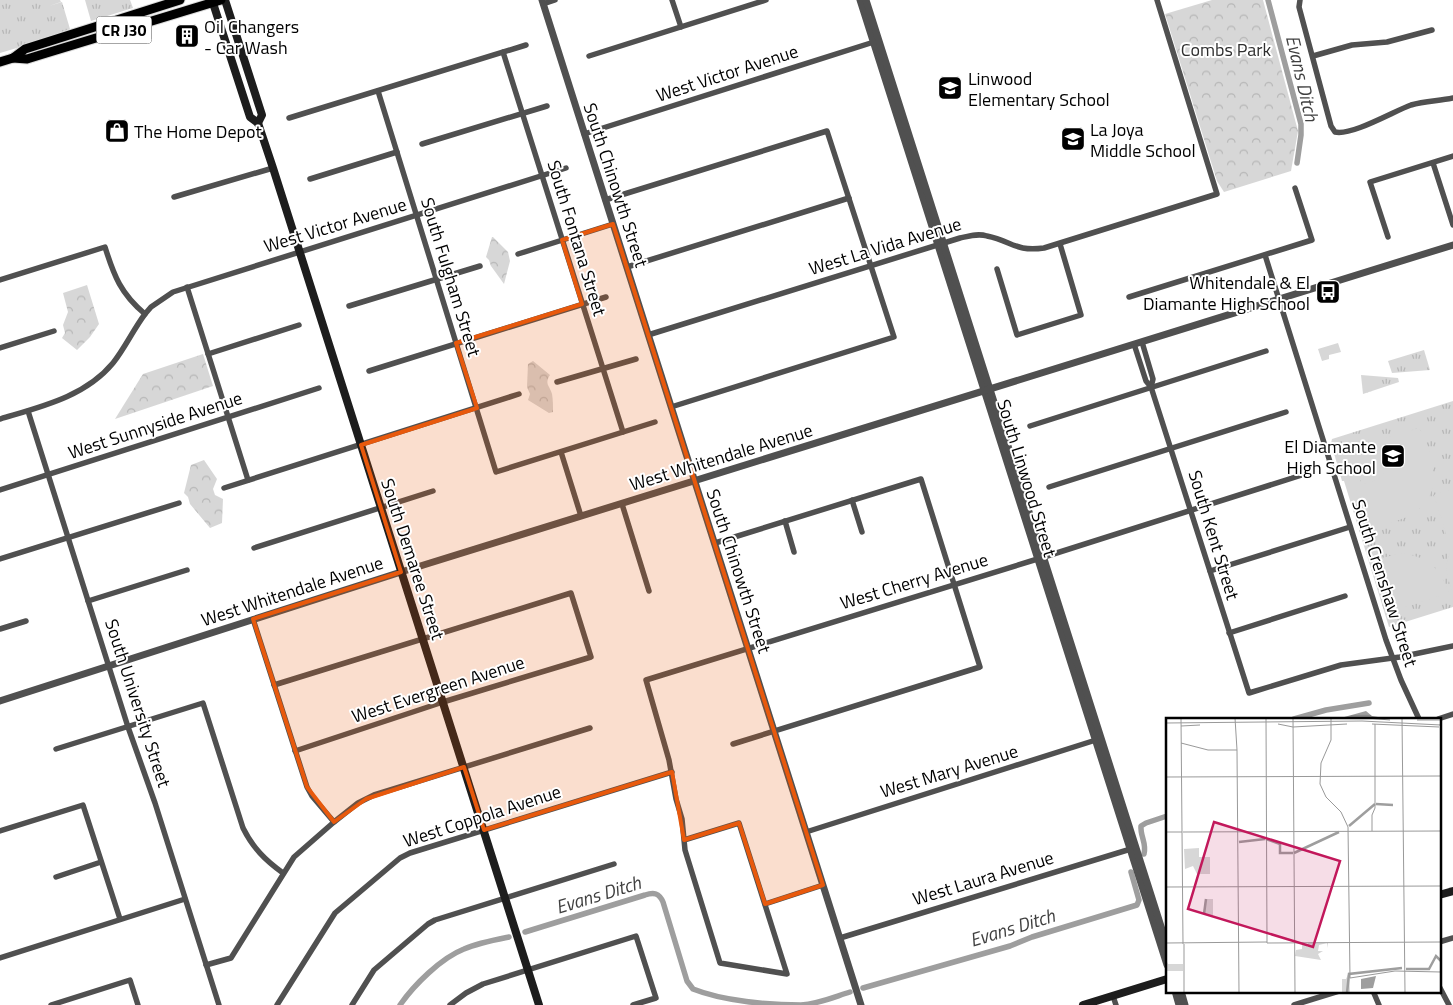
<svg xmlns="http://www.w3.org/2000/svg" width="1453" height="1005" font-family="'Titillium Web',sans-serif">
	<defs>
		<pattern id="grass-tufts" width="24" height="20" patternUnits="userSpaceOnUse" patternTransform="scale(1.25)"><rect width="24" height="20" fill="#d7d7d7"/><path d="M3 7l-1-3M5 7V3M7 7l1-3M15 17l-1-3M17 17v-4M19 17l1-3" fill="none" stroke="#b7b7b7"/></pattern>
		<pattern id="park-crowns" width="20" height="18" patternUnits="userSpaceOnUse" patternTransform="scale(1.25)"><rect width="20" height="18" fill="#d7d7d7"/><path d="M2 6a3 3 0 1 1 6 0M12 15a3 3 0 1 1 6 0" fill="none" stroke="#b7b7b7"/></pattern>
		<pattern id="water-rules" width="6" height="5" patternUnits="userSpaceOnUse" patternTransform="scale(1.25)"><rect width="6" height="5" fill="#9e9e9e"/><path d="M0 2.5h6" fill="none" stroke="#868686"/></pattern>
	</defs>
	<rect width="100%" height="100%" fill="#fff"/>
	<!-- grass -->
	<g fill="url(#grass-tufts)">
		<path d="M0,0H60L61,2L49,6L62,2L70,29L54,37L0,53Z"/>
		<path d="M85,0H130L133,8L91,21Z"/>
		<path d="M1424,350L1430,370L1392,373L1388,361Z"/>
		<path d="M1361,375L1398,378L1399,382L1363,394Z"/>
		<path d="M1453,401V607L1389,627L1344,481H1342L1331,443L1332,439Z"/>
	</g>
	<!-- park -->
	<g fill="url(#park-crowns)">
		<path d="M1212,0H1263L1298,131L1291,171L1224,192L1217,181L1165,14Z"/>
		<path d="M492,237H493L508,252L510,261L504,284L491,266L489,260L486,257Z"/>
		<path d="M87,285L99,324L90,337L77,350L62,338L65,333L63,325L68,312L63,293Z"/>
		<path d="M203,354L213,386L115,419L143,374Z"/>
		<path d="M533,361L550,375C544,384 550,386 552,394C553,400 553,406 553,412L549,413L528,400L530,394L527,387L528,364Z"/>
		<path d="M204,460L217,479L213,489L215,495L223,499L222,523L210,528L190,504L188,497L184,493L191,465Z"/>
	</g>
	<!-- garden -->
	<g fill="#d7d7d7" fill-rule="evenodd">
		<path d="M1338,343L1341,352L1329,355V359L1322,361L1318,349Z"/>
		<path d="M1419,428C1426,438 1429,449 1431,460C1443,508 1408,521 1368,527L1357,491L1349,480L1343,457L1348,446L1371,439H1383ZM1381,447C1397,462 1382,486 1361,483L1358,473L1362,474L1376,470L1378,467L1374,452L1371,450Z"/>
		<path d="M1453,489V535L1447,537L1434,495Z"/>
		<path d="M1453,549V592H1452C1448,577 1442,562 1453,549Z"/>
		<path d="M1403,553C1429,558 1440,568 1449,593L1402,608L1396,605L1381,558Z"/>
	</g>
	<!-- water -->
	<path fill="url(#water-rules)" d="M1366,711L1372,716L1378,717L1379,719H1337Z"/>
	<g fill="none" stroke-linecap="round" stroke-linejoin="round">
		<!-- canal -->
		<g stroke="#9e9e9e" stroke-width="5.5">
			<path d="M1268,0L1301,124V135L1297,163"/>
			<path d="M1294,719L1326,710L1369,703"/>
			<path d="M1144,854C1147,844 1140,836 1141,826L1146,823L1167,816"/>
			<path d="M525,932L645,895C654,892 659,893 663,902L687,981L693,989C723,1001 769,1005 801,1005C818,1004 834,997 850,992"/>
			<path d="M863,988L1010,946L1032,937L1137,905L1139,900L1131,872"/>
			<path d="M400,1005C414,985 441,958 464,949C478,943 494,940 509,937"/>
		</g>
		<defs>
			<g id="primary">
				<path d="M13,58L27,59L40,55L221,0"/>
				<path d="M0,62L13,58L25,49L180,0"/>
			</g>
		</defs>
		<!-- primary casing -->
		<use href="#primary" stroke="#dbdbdb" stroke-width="11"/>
		<!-- minor -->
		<g stroke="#505050" stroke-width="5.5">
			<path d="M672,0L681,27"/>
			<path d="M1300,0L1299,7L1331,126L1335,132C1352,136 1394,111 1411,105C1425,101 1439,101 1453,98"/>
			<path d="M543,4L555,0"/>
			<path d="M503,52L623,432"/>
			<path d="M589,56L766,0"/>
			<path d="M1313,56L1352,45L1387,42L1432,30"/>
			<path d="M378,91L496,472L655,422"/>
			<path d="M289,118L526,45"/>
			<path d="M584,134L877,41"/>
			<path d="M422,144L547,106"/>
			<path d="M1433,163L1453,225"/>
			<path d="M310,179L397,152"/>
			<path d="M174,197L273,168"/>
			<path d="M605,200L827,131L894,337L671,407"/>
			<path d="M1388,237L1370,182L1453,156"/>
			<path d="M518,254L613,224"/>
			<path d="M1265,255L1386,640L1401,680L1419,719"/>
			<path d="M627,267L849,198"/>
			<path d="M997,269L1017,335L1081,315L1060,244"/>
			<path d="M0,280L105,247C114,276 121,294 145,314"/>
			<path d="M187,287L248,480"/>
			<path d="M1129,297L1312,240L1295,188"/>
			<path d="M349,306L480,266"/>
			<path d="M648,335L960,238C969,236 978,233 987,236C1012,241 1015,252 1044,248L1217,194L1157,0"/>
			<path d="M1142,342L1153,379L1151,387"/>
			<path d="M1134,344L1146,381L1151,387L1249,693L1341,665L1400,657L1453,646"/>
			<path d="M0,348L54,331"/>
			<path d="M208,354L299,325"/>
			<path d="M369,371L606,297"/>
			<path d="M557,382L636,359"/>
			<path d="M28,411L128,727L155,803L219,1005"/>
			<path d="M0,419C40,407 85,397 113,363C125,348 133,330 145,314L151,307L173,292L566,168"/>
			<path d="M1030,426L1266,351"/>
			<path d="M561,452L581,516"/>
			<path d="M1049,487L1286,412"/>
			<path d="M224,488L519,394"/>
			<path d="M0,490L319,388"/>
			<path d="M852,500L862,532"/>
			<path d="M622,504L649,591"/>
			<path d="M785,521L794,552"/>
			<path d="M715,543L921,479L980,667L733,744"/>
			<path d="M254,548L433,491"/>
			<path d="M0,559L179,503"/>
			<path d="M1210,571L1350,527"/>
			<path d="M88,601L187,570"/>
			<path d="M253,619L307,787L312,796L334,822"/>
			<path d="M0,629L26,621"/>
			<path d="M1229,633L1345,596"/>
			<path d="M274,685L571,593L591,657L443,702L295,751"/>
			<path d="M1438,719L1453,714"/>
			<path d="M56,749L203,703L243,828C253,848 265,860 283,873"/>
			<path d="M0,831L83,805L120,919"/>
			<path d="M806,832L1099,739"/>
			<path d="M684,840L739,823L787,974L720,963L685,850L682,819L676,799L669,760L646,680L1044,557L1305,474"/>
			<path d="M56,877L101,862"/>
			<path d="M765,904L823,885"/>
			<path d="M840,938L1134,848"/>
			<path d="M1439,942L1453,938"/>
			<path d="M0,958L185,899"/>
			<path d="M206,965L231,958L294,857L334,822L358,803L374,795L590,728"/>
			<path d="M1439,986L1449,1005"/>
			<path d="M1373,991L1379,1005"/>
			<path d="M1113,996L1116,1005"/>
			<path d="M51,1005L130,980L138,1005"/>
			<path d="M277,1005L335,913L400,858L410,853L672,772"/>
			<path d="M352,1005L374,970L428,924L435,920L614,864"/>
			<path d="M450,1005L466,993L483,984L636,936L656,998L633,1005"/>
			<path d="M1294,1005L1339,991"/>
		</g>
		<!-- tertiary -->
		<g stroke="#505050" stroke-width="7">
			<path d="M542,0L861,1005"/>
			<path d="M860,0L1167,965"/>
			<path d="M866,0L1167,945"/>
			<path d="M0,701L401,572L1453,245"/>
			<path d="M1175,991L1179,1005"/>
			<path d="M1181,991L1185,1005"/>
		</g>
		<!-- secondary -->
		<g stroke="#1d1d1d" stroke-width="8">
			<path d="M212,0L250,117L258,123L273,168L539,1005"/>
			<path d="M225,0L262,115L258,123"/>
			<path d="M1439,895L1453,891"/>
			<path d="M1083,1005L1167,979"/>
		</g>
		<!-- primary -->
		<use href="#primary" stroke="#000" stroke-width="9"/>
	</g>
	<!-- marked area -->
	<path fill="#e8590c" fill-opacity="0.2" stroke="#e8590c" stroke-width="4" stroke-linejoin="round" d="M613,224L823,885L765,904L739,823L684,840L672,772L484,830L464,767L366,799L334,822L307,787L253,619L401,572L361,445L477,408L456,343L582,304L562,240Z"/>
	<!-- icons -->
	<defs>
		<symbol id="building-square" viewBox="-11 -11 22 22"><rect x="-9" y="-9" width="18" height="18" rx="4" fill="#000" stroke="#fff"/><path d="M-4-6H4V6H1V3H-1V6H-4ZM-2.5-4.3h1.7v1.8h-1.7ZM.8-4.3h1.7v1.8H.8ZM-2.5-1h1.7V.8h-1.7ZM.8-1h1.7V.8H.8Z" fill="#fff"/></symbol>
		<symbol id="school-square" viewBox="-11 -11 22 22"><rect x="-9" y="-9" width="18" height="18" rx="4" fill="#000" stroke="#fff"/><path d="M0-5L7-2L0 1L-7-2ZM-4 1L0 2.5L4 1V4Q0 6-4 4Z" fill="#fff"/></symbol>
		<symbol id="shop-square" viewBox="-11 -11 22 22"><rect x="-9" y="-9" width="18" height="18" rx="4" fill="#000" stroke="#fff"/><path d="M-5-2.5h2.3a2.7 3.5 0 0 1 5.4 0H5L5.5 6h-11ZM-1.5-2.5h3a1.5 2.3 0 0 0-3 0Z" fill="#fff"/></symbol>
		<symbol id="bus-square" viewBox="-11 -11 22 22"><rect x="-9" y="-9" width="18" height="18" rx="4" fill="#000" stroke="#fff"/><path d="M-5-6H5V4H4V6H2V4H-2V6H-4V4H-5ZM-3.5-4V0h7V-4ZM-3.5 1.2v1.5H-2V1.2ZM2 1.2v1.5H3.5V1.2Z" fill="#fff"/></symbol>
	</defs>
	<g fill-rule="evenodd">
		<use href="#building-square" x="173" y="22" width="28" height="28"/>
		<use href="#school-square" x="936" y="74" width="28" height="28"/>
		<use href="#shop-square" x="103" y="117" width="28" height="28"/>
		<use href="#school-square" x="1059" y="125" width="28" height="28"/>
		<use href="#bus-square" x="1314" y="278" width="28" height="28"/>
		<use href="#school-square" x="1379" y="442" width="28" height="28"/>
	</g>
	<g text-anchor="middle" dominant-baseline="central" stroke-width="4" stroke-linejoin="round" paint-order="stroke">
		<!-- shield labels -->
		<rect fill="#fff" stroke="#4c4c4c" stroke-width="1" x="96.5" y="16.5" width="55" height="27" rx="4"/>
		<g font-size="16" font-weight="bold" fill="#000">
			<text x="124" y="30">CR J30</text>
		</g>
		<!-- poi labels -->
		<g font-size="18" fill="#000" stroke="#fff" text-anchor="start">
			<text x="204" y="26">Oil Changers<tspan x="204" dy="21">- Car Wash</tspan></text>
			<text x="968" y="78">Linwood<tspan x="968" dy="21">Elementary School</tspan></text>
			<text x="1090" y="129">La Joya<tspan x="1090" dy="21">Middle School</tspan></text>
			<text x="134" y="131">The Home Depot</text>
			<text x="1310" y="282" text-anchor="end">Whitendale &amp; El<tspan x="1310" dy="21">Diamante High School</tspan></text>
			<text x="1376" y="446" text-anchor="end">El Diamante<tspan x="1376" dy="21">High School</tspan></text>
		</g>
		<!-- park labels -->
		<g font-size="18" fill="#2e2e2e" stroke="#fff">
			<text x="1226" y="49">Combs Park</text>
		</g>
		<!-- street labels -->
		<g font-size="18" fill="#000" stroke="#fff">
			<text transform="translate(727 73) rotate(-18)">West Victor Avenue</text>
			<text transform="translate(616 185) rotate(72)">South Chinowth Street</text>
			<text transform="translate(335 225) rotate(-17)">West Victor Avenue</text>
			<text transform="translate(577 238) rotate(73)">South Fontana Street</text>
			<text transform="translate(885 246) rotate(-17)">West La Vida Avenue</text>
			<text transform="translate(451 277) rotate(73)">South Fulgham Street</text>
			<text transform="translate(155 425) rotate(-18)">West Sunnyside Avenue</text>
			<text transform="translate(721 457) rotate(-17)">West Whitendale Avenue</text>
			<text transform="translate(1027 478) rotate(73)">South Linwood Street</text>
			<text transform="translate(1214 535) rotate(73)">South Kent Street</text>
			<text transform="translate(413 559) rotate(72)">South Demaree Street</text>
			<text transform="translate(739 571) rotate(72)">South Chinowth Street</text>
			<text transform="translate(914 581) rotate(-17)">West Cherry Avenue</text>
			<text transform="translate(1385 583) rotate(72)">South Crenshaw Street</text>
			<text transform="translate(292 591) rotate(-18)">West Whitendale Avenue</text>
			<text transform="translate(438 689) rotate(-18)">West Evergreen Avenue</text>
			<text transform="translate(138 703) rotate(72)">South University Street</text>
			<text transform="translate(949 771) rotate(-17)">West Mary Avenue</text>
			<text transform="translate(482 816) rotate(-18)">West Coppola Avenue</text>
			<text transform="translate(983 878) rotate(-17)">West Laura Avenue</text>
		</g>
		<!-- water labels -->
		<g font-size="19" font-style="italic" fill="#3f3f3f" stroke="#fff">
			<text transform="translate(1303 78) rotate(77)">Evans Ditch</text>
			<text transform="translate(598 894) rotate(-17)">Evans Ditch</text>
			<text transform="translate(1012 927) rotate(-17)">Evans Ditch</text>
		</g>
	</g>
	<!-- overview -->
	<g transform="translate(1166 718)">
		<rect width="275" height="275" fill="#fff"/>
		<path d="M33,130V139H44V156H31L27,148L19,151L18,131ZM136,225L142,229V225H162V230L161,225L153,227L152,233H157L152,236L155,242L129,238L130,232L136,231Z" fill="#d7d7d7"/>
		<path d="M40,181H47V197H38ZM183,254L184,275H176V261H180Z" fill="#d7d7d7"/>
		<path d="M0,242L2,246H17V253H0Z" fill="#d7d7d7"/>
		<path d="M210,258L207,270L195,271V261Z" fill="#9e9e9e"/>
		<path fill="none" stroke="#9e9e9e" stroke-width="2.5" d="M210,86L227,87M183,108L209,86M100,121L114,126V135H127M73,124L99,121M128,135L173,114M38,196L40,181M240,251H263L270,238L275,243M181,275L183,256L236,250"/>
		<path fill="none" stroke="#999" stroke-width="1" d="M15,0L17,226M69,0L71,32M100,0L101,225M127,0L129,275M165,0V22L155,45L154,66L160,79L175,94L182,109L184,260L229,253L275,254M201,0L224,2M236,0L239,275M251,2H275M0,5L196,3L275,7M112,6L127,9L181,6M206,6L273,9M15,8L34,7M15,25L42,32H71M71,32L73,275M0,59L275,58M206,113V97L209,90V6M0,114H16M17,114L275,113M0,169L275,168M0,225L101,224M101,225L275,224M18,226V275"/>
		<path fill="#c2185b" fill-opacity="0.15" stroke="#c2185b" stroke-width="2.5" d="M48,104L174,143L147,229L22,191Z"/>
		<rect width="275" height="275" fill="none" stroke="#000" stroke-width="2.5"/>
	</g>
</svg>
